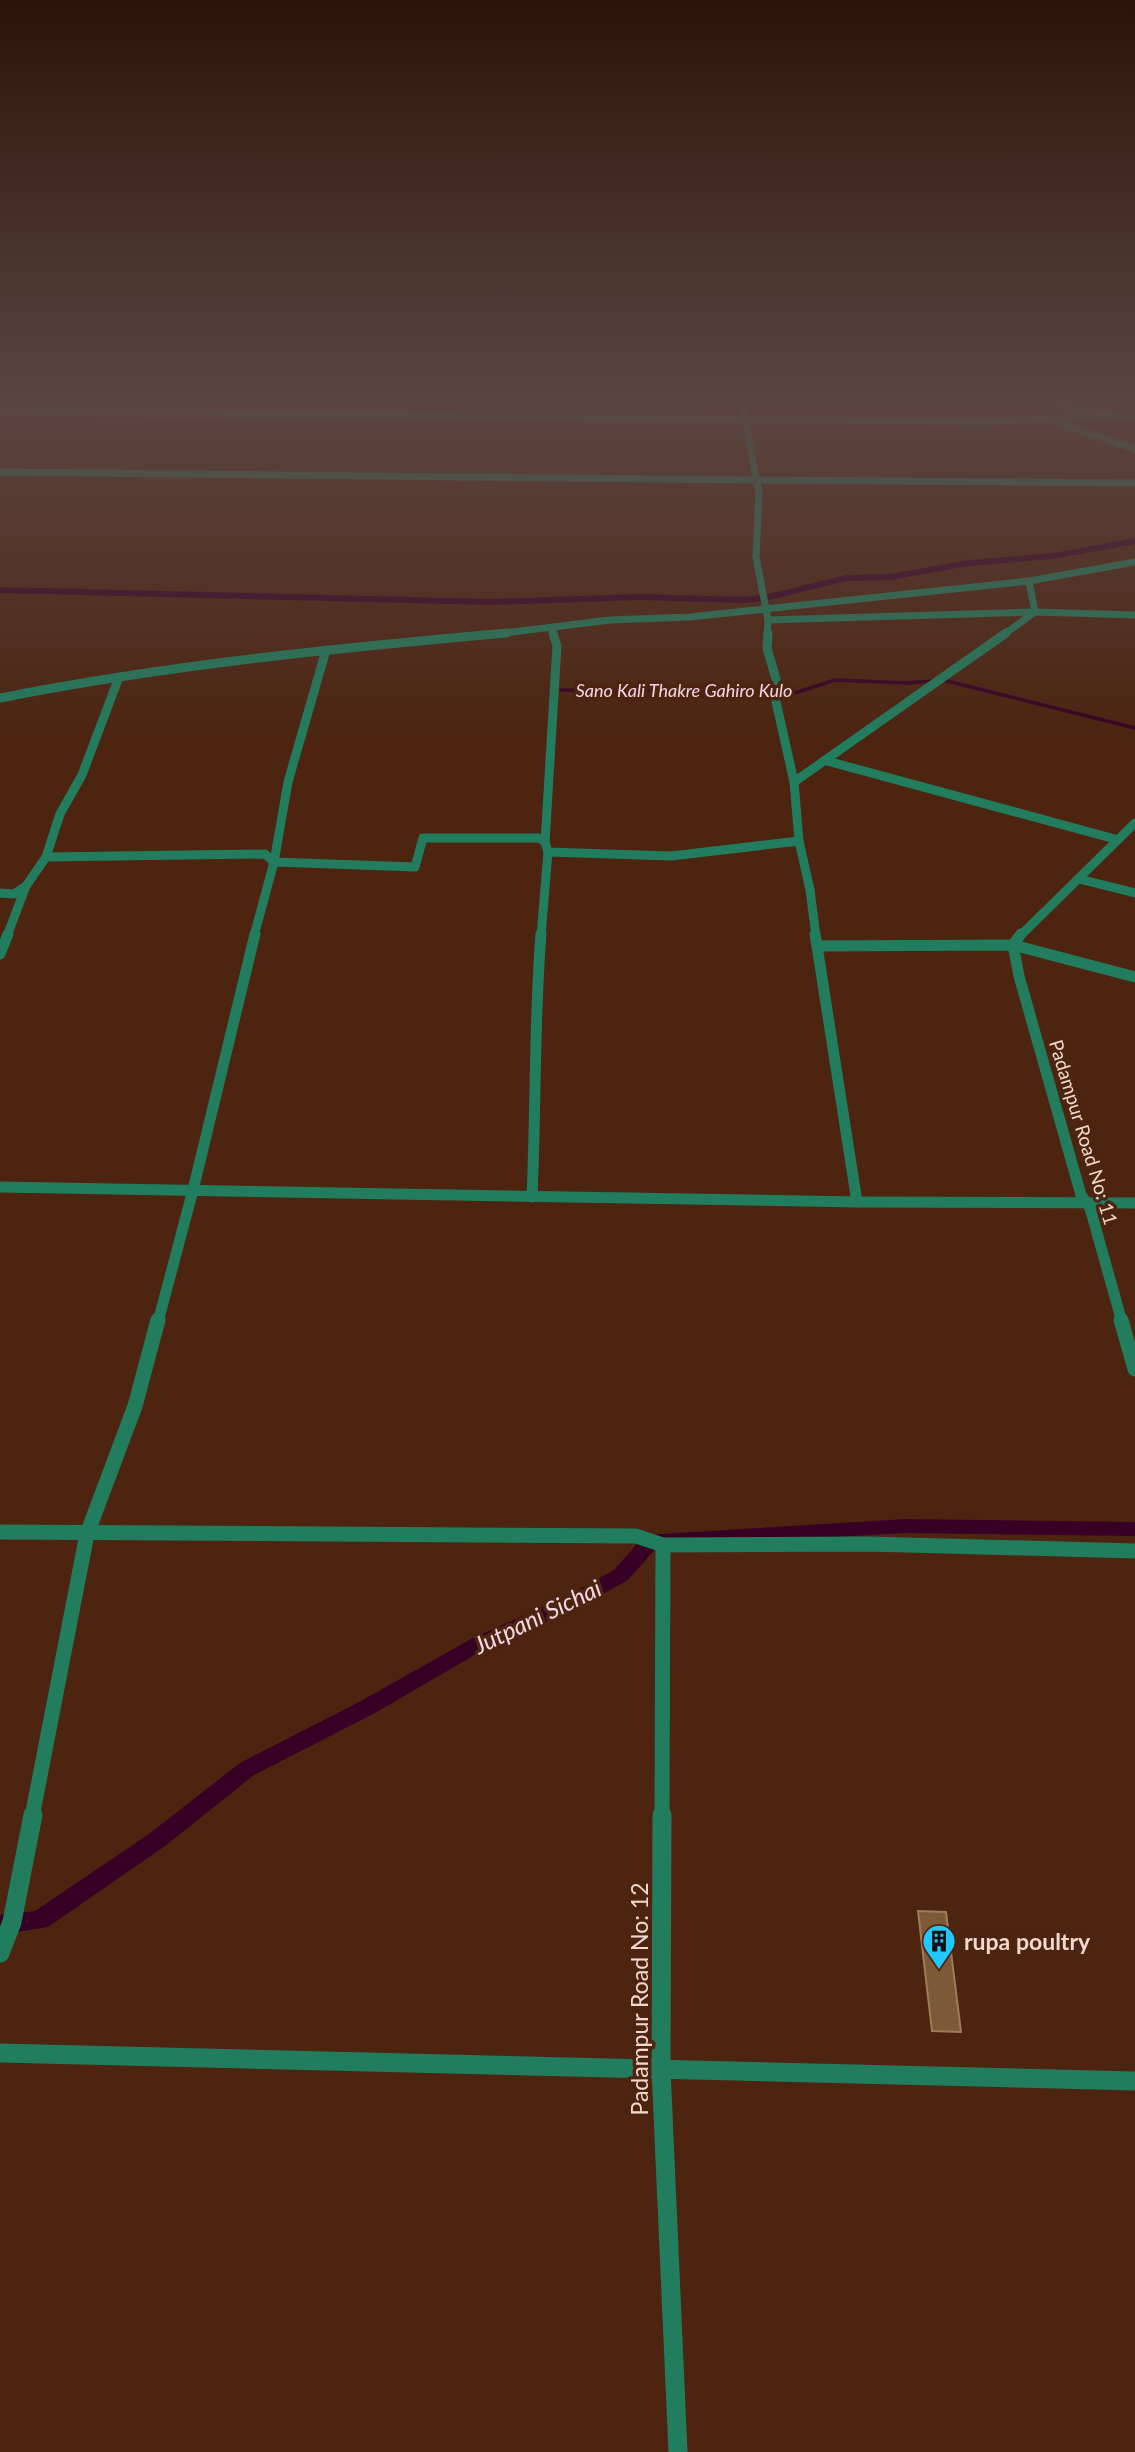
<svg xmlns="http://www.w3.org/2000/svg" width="1135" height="2452" font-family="Lato,sans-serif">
	<rect width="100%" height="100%" fill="#4c2410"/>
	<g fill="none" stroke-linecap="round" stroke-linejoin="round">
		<!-- stream -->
		<path stroke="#370125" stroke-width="3.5" d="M561,690L664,691V696L792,694L835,680L907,683L943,680L1135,728"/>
		<!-- canal -->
		<g fill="#370125" fill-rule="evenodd">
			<path d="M1135,538V544L1053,559L968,566L891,580L846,581L765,601L742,603L640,600L491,605L0,593V587L491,599L640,594L742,597L765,595L846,575L891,574L968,560L1053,553Z"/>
			<path d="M906,1519L1135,1522V1536L906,1533L657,1547L628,1580L579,1607L485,1649L375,1713L254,1775L165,1846L48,1927L0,1935V1915L35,1911L149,1834L240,1763L361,1701L471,1639L565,1597L614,1570L645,1535Z"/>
		</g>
	</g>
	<!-- building -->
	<path fill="#7c5a37" stroke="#9f7b58" stroke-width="2" d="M918,1911L946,1912L961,2032L932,2031Z"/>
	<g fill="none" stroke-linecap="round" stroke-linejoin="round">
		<!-- minor-far4 -->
		<g stroke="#217d5e" stroke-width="7">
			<path d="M747,400L744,409L756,480L1135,483"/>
			<path d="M1045,400L1093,414"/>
			<path d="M0,412L993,422L1099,415L1135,418"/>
			<path d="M1053,421L1135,449"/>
			<path d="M0,472L756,480L759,491L756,557L768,620L1035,612L1135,615"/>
			<path d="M552,629L554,635"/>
			<path d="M487,635L610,620L690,617L1029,581L1135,562"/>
			<path d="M767,635L768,620"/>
			<path d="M1003,635L1035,612L1029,581"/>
		</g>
		<!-- minor-far3 -->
		<g stroke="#217d5e" stroke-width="9">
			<path d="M553,633L557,646L545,842L548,852L671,856L799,841L810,890L816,936"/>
			<path d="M768,633L767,648L776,679L775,697L794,782L799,841"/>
			<path d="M0,698C167,665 337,648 507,633"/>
			<path d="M827,761L1115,839"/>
			<path d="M794,782L1006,633"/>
			<path d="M46,857L60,814L82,775L119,677"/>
			<path d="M1079,879L1135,893"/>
			<path d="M0,893L14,894L26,886"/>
			<path d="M7,936L26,886L46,857L265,854L274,862L415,867L423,838H539L545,842"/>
			<path d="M254,936L274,862L288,782L326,650"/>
			<path d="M541,936L548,852"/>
			<path d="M1020,936L1135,823"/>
		</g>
		<!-- minor-far2 -->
		<g stroke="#217d5e" stroke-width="11">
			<path d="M815,934L817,946L1013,945L1135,977"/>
			<path d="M1021,934L1013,945L1019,976L1081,1195L1090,1208L1122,1322"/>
			<path d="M817,946L857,1202"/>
			<path d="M0,954L8,934"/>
			<path d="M0,1187L857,1202L1135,1203"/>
			<path d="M532,1197C536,1109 534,1021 541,934"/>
			<path d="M158,1322L193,1190L255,934"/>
		</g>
		<!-- minor-far1 -->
		<g stroke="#217d5e" stroke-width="15">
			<path d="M1121,1320L1135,1369"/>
			<path d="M0,1532L636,1536L663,1545L869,1544L1135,1551"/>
			<path d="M32,1817L87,1534L135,1406L158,1320"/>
			<path d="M662,1817L663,1545"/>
		</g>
		<!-- minor -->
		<g stroke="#217d5e" stroke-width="19">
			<path d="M662,1815L661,2069L678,2452"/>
			<path d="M0,1953L12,1922L33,1815"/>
			<path d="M0,2053L1135,2081"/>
		</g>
	</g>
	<!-- sky -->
	<linearGradient id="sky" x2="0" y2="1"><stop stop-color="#2a1409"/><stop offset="0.54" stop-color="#5b4542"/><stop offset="1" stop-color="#5b4542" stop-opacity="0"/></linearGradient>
	<rect width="1135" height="743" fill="url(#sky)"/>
	<!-- icons -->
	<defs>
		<symbol id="building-pin" viewBox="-11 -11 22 30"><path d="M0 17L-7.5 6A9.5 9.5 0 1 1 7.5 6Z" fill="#1fc9fd" stroke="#4c2410"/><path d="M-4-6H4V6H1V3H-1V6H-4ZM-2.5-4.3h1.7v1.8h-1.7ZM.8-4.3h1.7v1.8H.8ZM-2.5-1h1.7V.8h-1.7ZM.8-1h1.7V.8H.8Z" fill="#111"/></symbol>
	</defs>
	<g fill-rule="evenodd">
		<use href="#building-pin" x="920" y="1922" width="38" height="52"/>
	</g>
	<g text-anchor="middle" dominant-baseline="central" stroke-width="7" stroke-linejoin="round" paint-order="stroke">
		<!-- far-water labels -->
		<g font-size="18" font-style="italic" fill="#f4d7e6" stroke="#4c2410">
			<text x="684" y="690">Sano Kali Thakre Gahiro Kulo</text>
		</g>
		<!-- street labels -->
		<g font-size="19" fill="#f3d9cd" stroke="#4c2410">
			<text transform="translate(1084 1132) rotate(73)">Padampur Road No: 11</text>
		</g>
		<!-- near-poi labels -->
		<g font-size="23" font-weight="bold" fill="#f3d9cd" stroke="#4c2410" text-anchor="start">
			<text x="964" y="1941">rupa poultry</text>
		</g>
		<!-- near-street labels -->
		<g font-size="23" fill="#f3d9cd" stroke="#4c2410">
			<text transform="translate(639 1999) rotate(-90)">Padampur Road No: 12</text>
		</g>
		<!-- near-water labels -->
		<g font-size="24" font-style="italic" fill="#f4d7e6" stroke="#4c2410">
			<text transform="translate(537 1616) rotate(-26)">Jutpani Sichai</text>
		</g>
	</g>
</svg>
